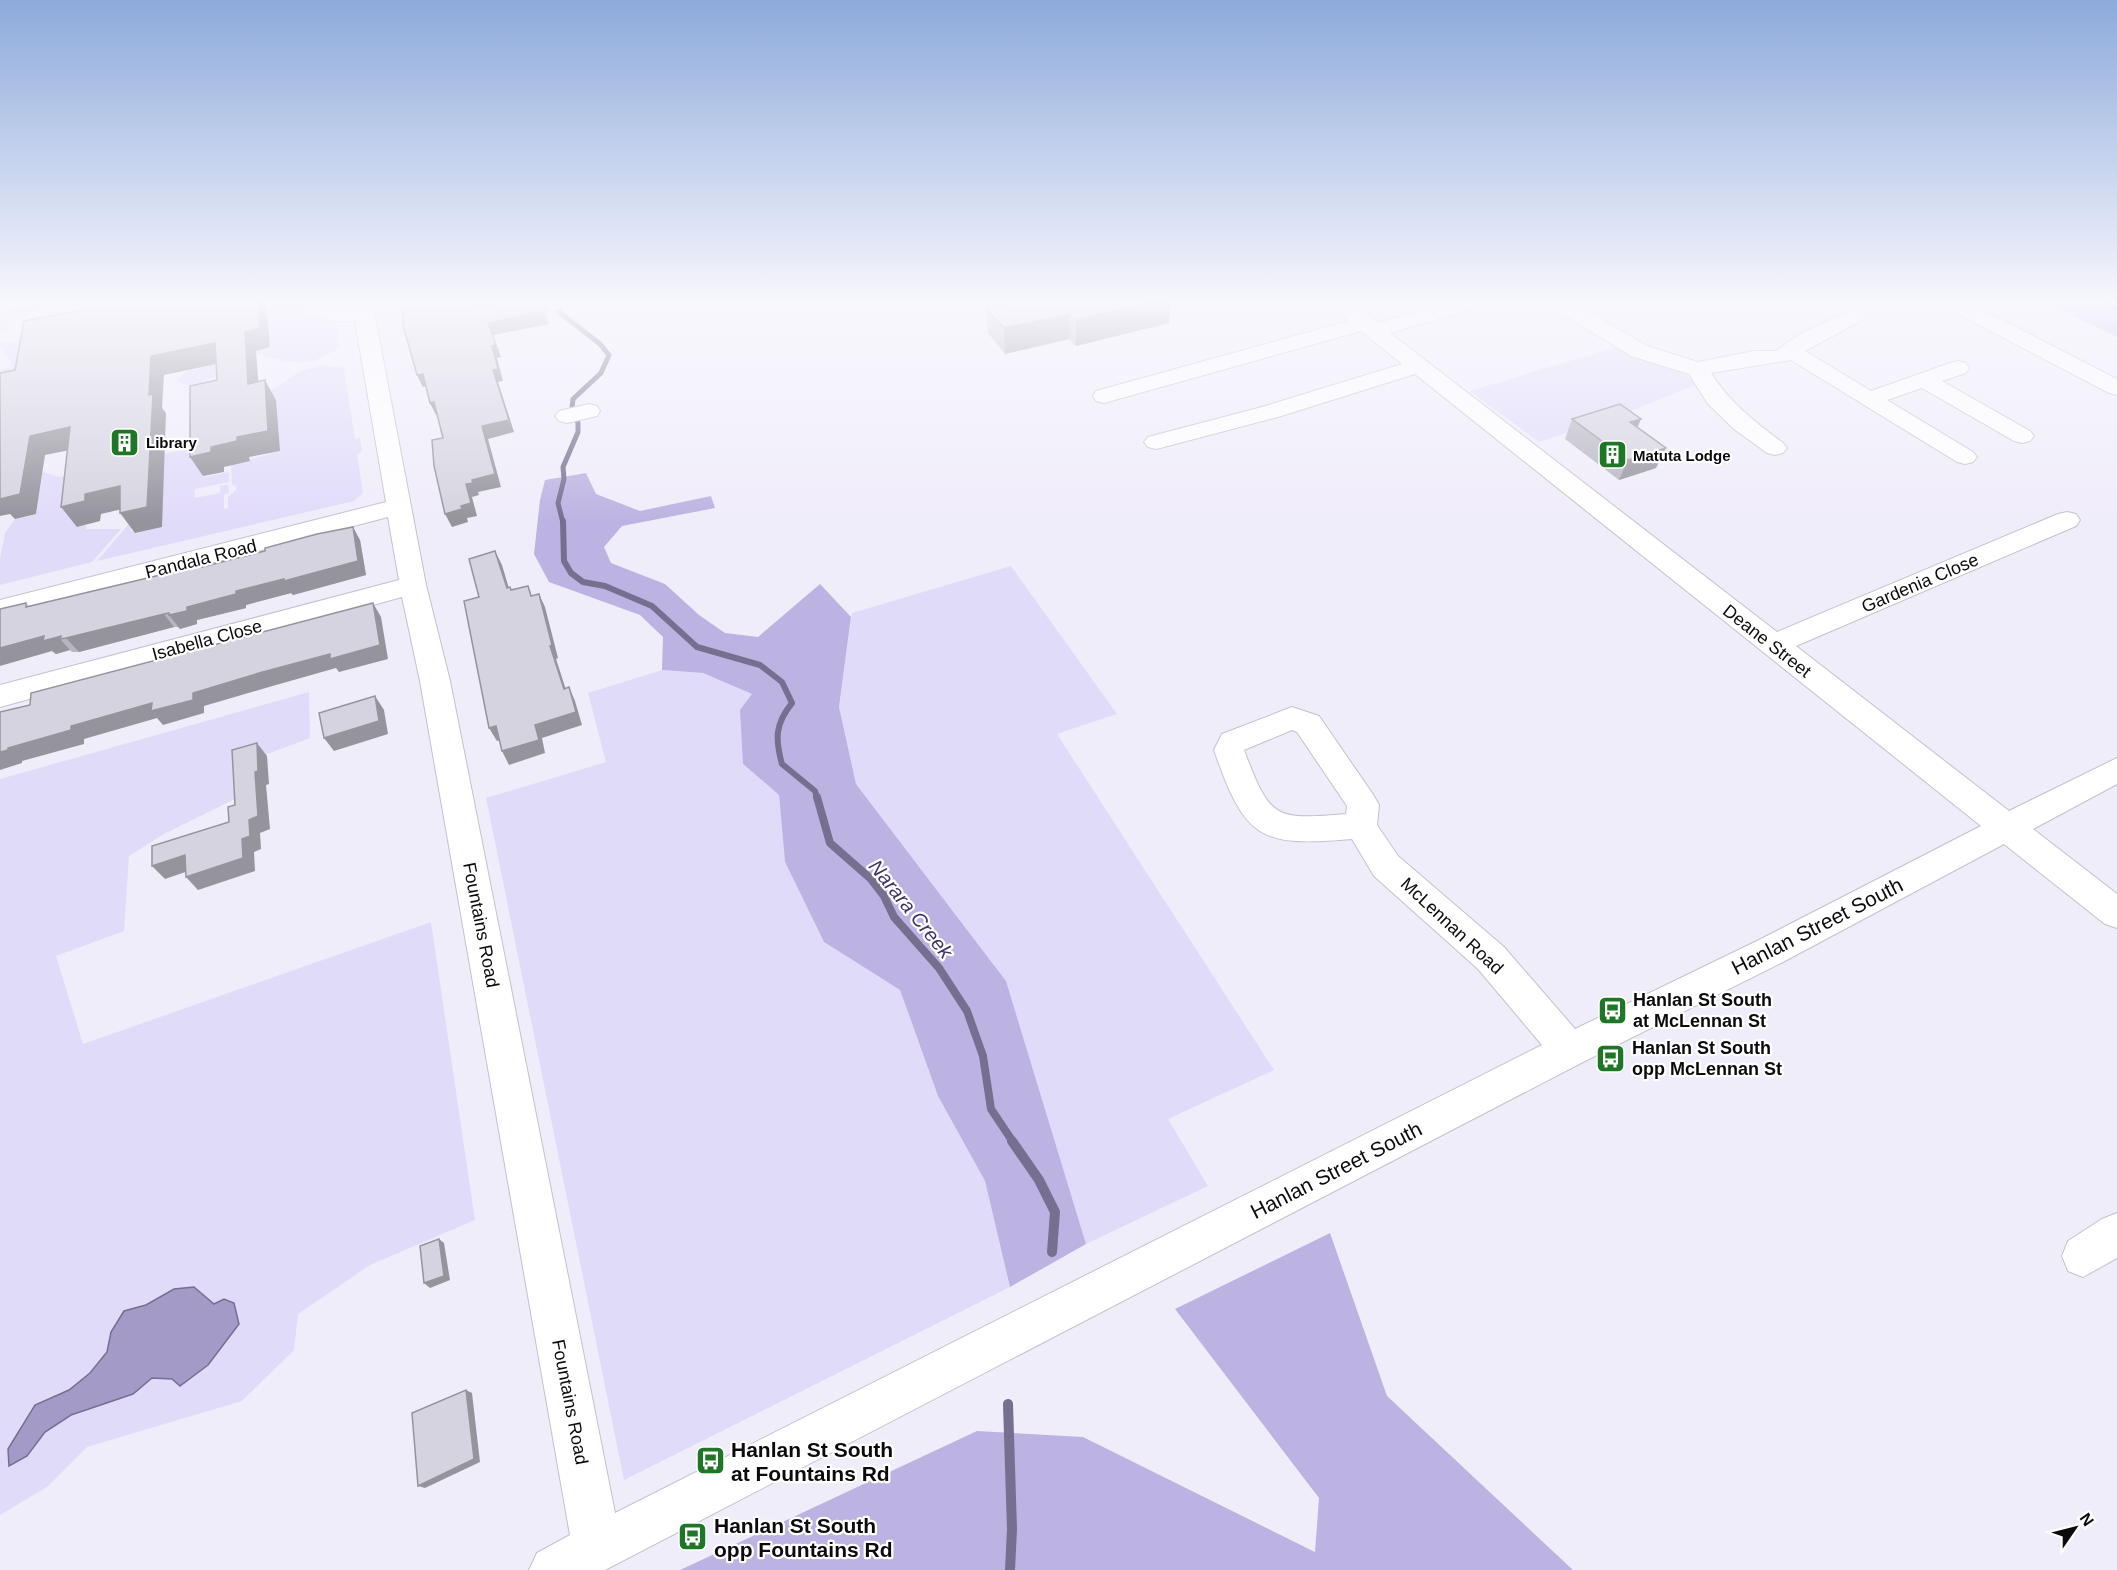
<svg xmlns="http://www.w3.org/2000/svg" width="2117" height="1570" font-family="Helvetica,sans-serif">
	<rect width="100%" height="100%" fill="#f0edfa"/>
	<!-- green -->
	<g fill="#e1dbfa">
		<path d="M54,301H68L37,309L38,310L5,324L10,328L0,334V312Z"/>
		<path d="M266,301H307L302,308L303,313L315,319L336,322L340,347C306,371 290,362 253,353L252,348L271,347Z"/>
		<path d="M38,328L28,379L0,376V370L11,367V360L2,353L4,348H0V343H12Z"/>
		<path d="M1617,347C1624,351 1632,355 1639,358C1660,366 1683,364 1695,385L1621,415L1539,442L1470,391Z"/>
		<path d="M219,364V376L190,386L176,381L187,371Z"/>
		<path d="M324,365L344,368L355,439L360,438L362,452L357,454L363,493L354,501L97,561L128,525L132,524L131,531L135,530L164,454L187,449L203,437V477L229,472V482L195,489L194,498L220,493V486L228,484L229,492L224,495V509L228,508V497L236,490V486L232,485L231,465L280,451L268,399L264,395L300,371Z"/>
		<path d="M43,472L60,477L82,472L77,527L86,525V529H121L92,562L0,585V558L5,533L15,519L36,514Z"/>
		<path d="M1011,566L1117,714L1057,734L1274,1070L1168,1119L1208,1186L1086,1244L1006,981L856,784L839,708L852,613Z"/>
		<path d="M662,670L703,673L752,694L743,764L779,795L785,862L824,942L900,990L938,1096L985,1181L1010,1287L624,1480L486,798L606,762L588,693Z"/>
		<path d="M309,692L310,738L243,763L241,796L164,834L129,856L124,931L56,956L83,1044L431,922L475,1220L370,1265L298,1314L294,1350L242,1401L87,1447L47,1487L0,1515V779Z"/>
	</g>
	<!-- forest -->
	<g fill="#bcb3e2">
		<path d="M2043,301H2117V337Z"/>
		<path d="M586,473L596,494L640,511L711,496L715,508L622,526L604,547L611,563L665,584L699,615L725,633L758,637L820,584L851,617L839,707L856,784L1006,981L1086,1244L1010,1287L985,1181L938,1096L900,990L824,942L785,862L779,795L743,764L740,710L752,694L703,673L662,670L663,637L640,615L549,582L534,554L540,500L545,480Z"/>
		<path d="M1330,1233L1387,1396L1573,1570H680L977,1431L1083,1437L1315,1552L1319,1498L1175,1309Z"/>
	</g>
	<!-- water -->
	<path fill="#a49ac8" stroke="#766f90" stroke-width="1.5" d="M194,1287L214,1304L224,1299L234,1303L239,1324L208,1365L180,1386L172,1379L152,1378L133,1394L71,1415L45,1432L27,1456L9,1466L8,1449L35,1405L69,1390L90,1373L107,1352L111,1332L124,1311L146,1305L174,1289Z"/>
	<g fill="none" stroke-linecap="round" stroke-linejoin="round">
		<!-- stream-far3 -->
		<g stroke="#766f90" stroke-width="5">
			<path d="M561,301L559,312L600,344L609,355L601,373L573,399L572,408L578,423V432L563,467L564,479L558,503L563,523"/>
			<path d="M2106,301L2117,308"/>
		</g>
		<!-- stream-far2 -->
		<path stroke="#766f90" stroke-width="6" d="M563,521L564,561L571,573L583,582L605,586L652,606L697,647L760,665L782,682L792,703C775,724 775,739 782,764L815,791L817,798"/>
		<!-- stream-far1 -->
		<path stroke="#766f90" stroke-width="8" d="M817,797L830,843L871,879L884,896L894,917L939,968L967,1011L983,1056L991,1109L1013,1142"/>
		<!-- stream -->
		<g stroke="#766f90" stroke-width="10">
			<path d="M1012,1141L1039,1180L1055,1212L1052,1252"/>
			<path d="M1008,1404L1012,1529L1010,1570"/>
		</g>
		<defs>
			<g id="minor">
				<path d="M311,301H331L330,308H353L352,301H372L426,585L450,681L615,1513L1542,1045L1478,969L1374,876L1352,839C1259,847 1245,839 1214,750L1222,734L1292,707L1319,716L1374,796L1379,805L1377,825L1398,856L1504,947L1575,1029L1757,941L1981,826L1415,374L1278,417L1164,447L1156,449L1148,447L1144,442L1148,437L1262,407L1402,364L1361,331L1104,403L1096,401L1093,396L1096,391L1349,321L1326,301H1349L1378,323L1455,301H1489L1486,305L1390,333L1777,632L2058,514L2067,512L2076,514L2080,520L2076,526L1796,646L2009,811L2117,758V784L2033,829L2117,894V928L2105,924L2004,844L1781,963L1583,1062L605,1570H529L537,1553L570,1535L420,681L402,597L0,707V685L399,580L388,517L0,618V600L386,502L355,321C338,321 317,324 308,307ZM1292,730L1297,732L1347,806L1346,814C1274,820 1270,819 1244,750Z"/>
				<path d="M546,301H576L573,305L554,310L547,308L544,304Z"/>
				<path d="M1545,301H1570L1647,346L1698,362L1754,351H1776L1800,334L1850,311L1857,309L1864,311L1867,315L1864,319L1805,351L1871,391L1950,363L1958,361L1966,363L1969,368L1966,373L1942,381L2030,431L2034,436L2030,441L2022,443L2014,441L1922,388L1887,400L1973,452L1977,457L1973,462L1965,464L1957,462L1791,360L1711,373C1730,403 1755,422 1783,443L1787,448L1783,453L1775,455L1767,453L1734,429L1708,404L1689,374L1631,356L1548,305Z"/>
				<path d="M1938,301H1965L2117,379V395L2109,393L1941,305Z"/>
				<path d="M589,404L597,406L600,411L597,416L567,423L559,421L555,416L559,411Z"/>
				<path d="M2117,1213V1258L2083,1277L2068,1271L2062,1256L2068,1241L2102,1219Z"/>
			</g>
		</defs>
		<!-- minor casing -->
		<use href="#minor" stroke="#c3c1cd" stroke-width="2"/>
		<!-- minor -->
		<use href="#minor" fill="#fff" fill-rule="evenodd"/>
	</g>
	<!-- wall -->
	<g fill="#b7b5c0">
		<path d="M1015,301H1170L1169,323L1076,346L1069,339L1005,354L988,333L986,308Z"/>
		<path d="M1572,419H1641L1637,428L1656,468L1619,480L1565,439Z"/>
		<path d="M360,540L366,575L293,595L291,593L246,605V608L197,620V624L180,629L178,627H174L79,652H72L70,650L56,654L52,651L26,603L29,606L204,567Z"/>
	</g>
	<!-- shaded-wall -->
	<g fill="#95949c">
		<path d="M0,301H14L0,304Z"/>
		<path d="M258,301H266L270,347L256,351L260,403L248,384L245,332Z"/>
		<path d="M1155,301H1170L1169,323L1076,346V320Z"/>
		<path d="M545,311L549,324L493,335L501,357L497,358L503,381L498,382L514,432L488,439L501,487L478,492L479,495L472,497L477,516L467,518L468,522L452,527L445,514L466,484L472,480L493,370L492,346L488,323Z"/>
		<path d="M1069,314V339L1005,354L1004,328Z"/>
		<path d="M215,343L226,362L164,375L162,408L166,413L162,527L135,533L120,513L149,395L151,356Z"/>
		<path d="M423,374L428,386L423,387L417,375Z"/>
		<path d="M265,380L276,400L280,451L249,457L250,461L224,467V472L203,476L190,457L237,437Z"/>
		<path d="M434,402L440,415H436L430,403Z"/>
		<path d="M1641,419L1632,439L1630,422Z"/>
		<path d="M70,427L85,447L45,455L36,514L15,519L10,514L0,516V494L30,436Z"/>
		<path d="M1666,448L1656,468L1619,480L1628,460Z"/>
		<path d="M120,486L135,506L101,514L100,521L77,527L61,507L85,494Z"/>
		<path d="M353,527L360,540L366,575L293,595L291,593L246,605V608L197,620V624L180,629L169,615L187,607L236,591Z"/>
		<path d="M495,551L502,565L513,602L507,588Z"/>
		<path d="M539,594L545,607L558,658L556,659L570,702L564,689L550,646Z"/>
		<path d="M373,603L381,617L388,659L339,672L336,668L269,687L204,706V713L163,725L157,718L84,739V744L22,761V763L0,770V752L8,748L71,726L152,703L193,693Z"/>
		<path d="M164,614L174,627L79,652L66,638Z"/>
		<path d="M44,636H61L60,639L70,650L56,654L52,651L0,666V648Z"/>
		<path d="M569,687L575,701L582,725L542,738L545,753L509,765L502,751L535,725Z"/>
		<path d="M375,696L384,710L388,734L334,751L324,738Z"/>
		<path d="M496,726L503,739L497,741L489,728Z"/>
		<path d="M257,743L267,756L269,784L266,785L270,829L260,833L261,849L254,852L255,871L198,890L186,877L242,839L249,820L255,772Z"/>
		<path d="M185,855L197,868L165,879L152,866Z"/>
		<path d="M439,1239L444,1243L450,1280L430,1288L424,1283Z"/>
		<path d="M466,1390L472,1393L480,1462L425,1488L418,1486Z"/>
	</g>
	<!-- building -->
	<g fill="#d5d3df" stroke="#95949c" stroke-width="1.5">
		<path d="M83,301H258L260,328L245,332L248,384L265,380L268,431L237,437V441L211,447V452L190,457V386L217,380L215,343L151,356L149,395L153,394L147,507L120,513V486L85,494V501L61,507L70,427L30,436L20,494L0,499V373L15,370L24,321L82,310Z"/>
		<path d="M399,301H466L469,308L506,301H541L545,311L488,323L496,345L492,346L498,369L493,370L509,420L482,426L495,474L472,480L473,483L466,484L471,503L461,506L462,509L445,514L434,466L432,440L443,438L434,402L430,403L423,374L417,375L402,322L404,321Z"/>
		<path d="M1015,301H1155L1076,320L1069,314L1004,328L986,308Z"/>
		<path d="M1620,404L1641,419L1630,422L1666,448L1628,460L1572,419Z"/>
		<path d="M353,527L358,561L284,581V579L236,591V594L187,607V611L169,615V613L164,614L66,638L60,639L61,636L43,641L44,636L0,648V609L26,603V607L202,565V567L265,551V548L317,534Z"/>
		<path d="M495,551L507,588L510,587L511,590L528,586L531,596L539,594L552,645L550,646L564,689L569,687L576,712L535,725L539,740L502,751L496,726L489,728L464,601L479,597L469,559Z"/>
		<path d="M373,603L380,645L330,659V654L259,673L193,693V700L151,711L152,703L71,726V730L8,748V750L0,752V712L30,705L31,693Z"/>
		<path d="M375,696L379,721L324,738L319,713Z"/>
		<path d="M257,743L258,771L255,772L258,816L249,820L250,836L242,839L243,858L186,877L185,855L152,866V846L229,822L228,807L235,805L232,750Z"/>
		<path d="M439,1239L444,1276L424,1283L420,1246Z"/>
		<path d="M466,1390L474,1459L418,1486L412,1413Z"/>
	</g>
	<!-- sky -->
	<linearGradient id="sky" x2="0" y2="1"><stop stop-color="#8daadb"/><stop offset="0.58" stop-color="#f8f7fd"/><stop offset="1" stop-color="#f8f7fd" stop-opacity="0"/></linearGradient>
	<rect width="2117" height="521" fill="url(#sky)"/>
	<!-- icons -->
	<defs>
		<symbol id="building-square" viewBox="-11 -11 22 22"><rect x="-9" y="-9" width="18" height="18" rx="4" fill="#1e7724" stroke="#fff"/><path d="M-4-6H4V6H1V3H-1V6H-4ZM-2.5-4.3h1.7v1.8h-1.7ZM.8-4.3h1.7v1.8H.8ZM-2.5-1h1.7V.8h-1.7ZM.8-1h1.7V.8H.8Z" fill="#fff"/></symbol>
		<symbol id="bus-square" viewBox="-11 -11 22 22"><rect x="-9" y="-9" width="18" height="18" rx="4" fill="#1e7724" stroke="#fff"/><path d="M-5-6H5V4H4V6H2V4H-2V6H-4V4H-5ZM-3.5-4V0h7V-4ZM-3.5 1.2v1.5H-2V1.2ZM2 1.2v1.5H3.5V1.2Z" fill="#fff"/></symbol>
	</defs>
	<g fill-rule="evenodd">
		<use href="#building-square" x="108" y="426" width="33" height="33"/>
		<use href="#building-square" x="1596" y="438" width="33" height="33"/>
		<use href="#bus-square" x="1596" y="994" width="33" height="33"/>
		<use href="#bus-square" x="1594" y="1042" width="33" height="33"/>
		<use href="#bus-square" x="694" y="1444" width="33" height="33"/>
		<use href="#bus-square" x="676" y="1520" width="33" height="33"/>
	</g>
	<g text-anchor="middle" dominant-baseline="central" stroke-width="4.5" stroke-linejoin="round" paint-order="stroke">
		<!-- far-poi labels -->
		<g font-size="15" font-weight="bold" fill="#0b0b0e" stroke="#fff" text-anchor="start">
			<text x="146" y="442">Library</text>
			<text x="1633" y="455">Matuta Lodge</text>
		</g>
		<!-- street labels -->
		<g font-size="18" fill="#0b0b0e" stroke="#fff">
			<text transform="translate(201 559) rotate(-14)">Pandala Road</text>
			<text transform="translate(1920 583) rotate(-23)">Gardenia Close</text>
			<text transform="translate(207 640) rotate(-15)">Isabella Close</text>
			<text transform="translate(1767 641) rotate(38)">Deane Street</text>
			<text transform="translate(481 925) rotate(79)">Fountains Road</text>
			<text transform="translate(1452 926) rotate(43)">McLennan Road</text>
			<text transform="translate(570 1402) rotate(79)">Fountains Road</text>
		</g>
		<!-- poi labels -->
		<g font-size="18" font-weight="bold" fill="#0b0b0e" stroke="#fff" text-anchor="start">
			<text x="1633" y="1000">Hanlan St South<tspan x="1633" dy="21">at McLennan St</tspan></text>
			<text x="1632" y="1048">Hanlan St South<tspan x="1632" dy="21">opp McLennan St</tspan></text>
		</g>
		<!-- water labels -->
		<g font-size="20" font-style="italic" fill="#41316a" stroke="#fff">
			<text transform="translate(911 909) rotate(51)">Narara Creek</text>
		</g>
		<!-- near-street labels -->
		<g font-size="21" fill="#0b0b0e" stroke="#fff">
			<text transform="translate(1817 926) rotate(-27)">Hanlan Street South</text>
			<text transform="translate(1336 1170) rotate(-27)">Hanlan Street South</text>
		</g>
		<!-- near-poi labels -->
		<g font-size="21" font-weight="bold" fill="#0b0b0e" stroke="#fff" text-anchor="start">
			<text x="731" y="1449">Hanlan St South<tspan x="731" dy="24">at Fountains Rd</tspan></text>
			<text x="714" y="1525">Hanlan St South<tspan x="714" dy="24">opp Fountains Rd</tspan></text>
		</g>
	</g>
	<!-- north arrow -->
	<g transform="translate(2075 1528) rotate(55)" stroke="#ffffff" stroke-width="4.5" paint-order="stroke">
	<path d="M0-4.5L10 22L0 15L-10 22Z" fill="#0b0b0e"/>
	<text y="-9" font-size="16" font-weight="bold" text-anchor="middle" fill="#0b0b0e">N</text>
	</g>
</svg>
